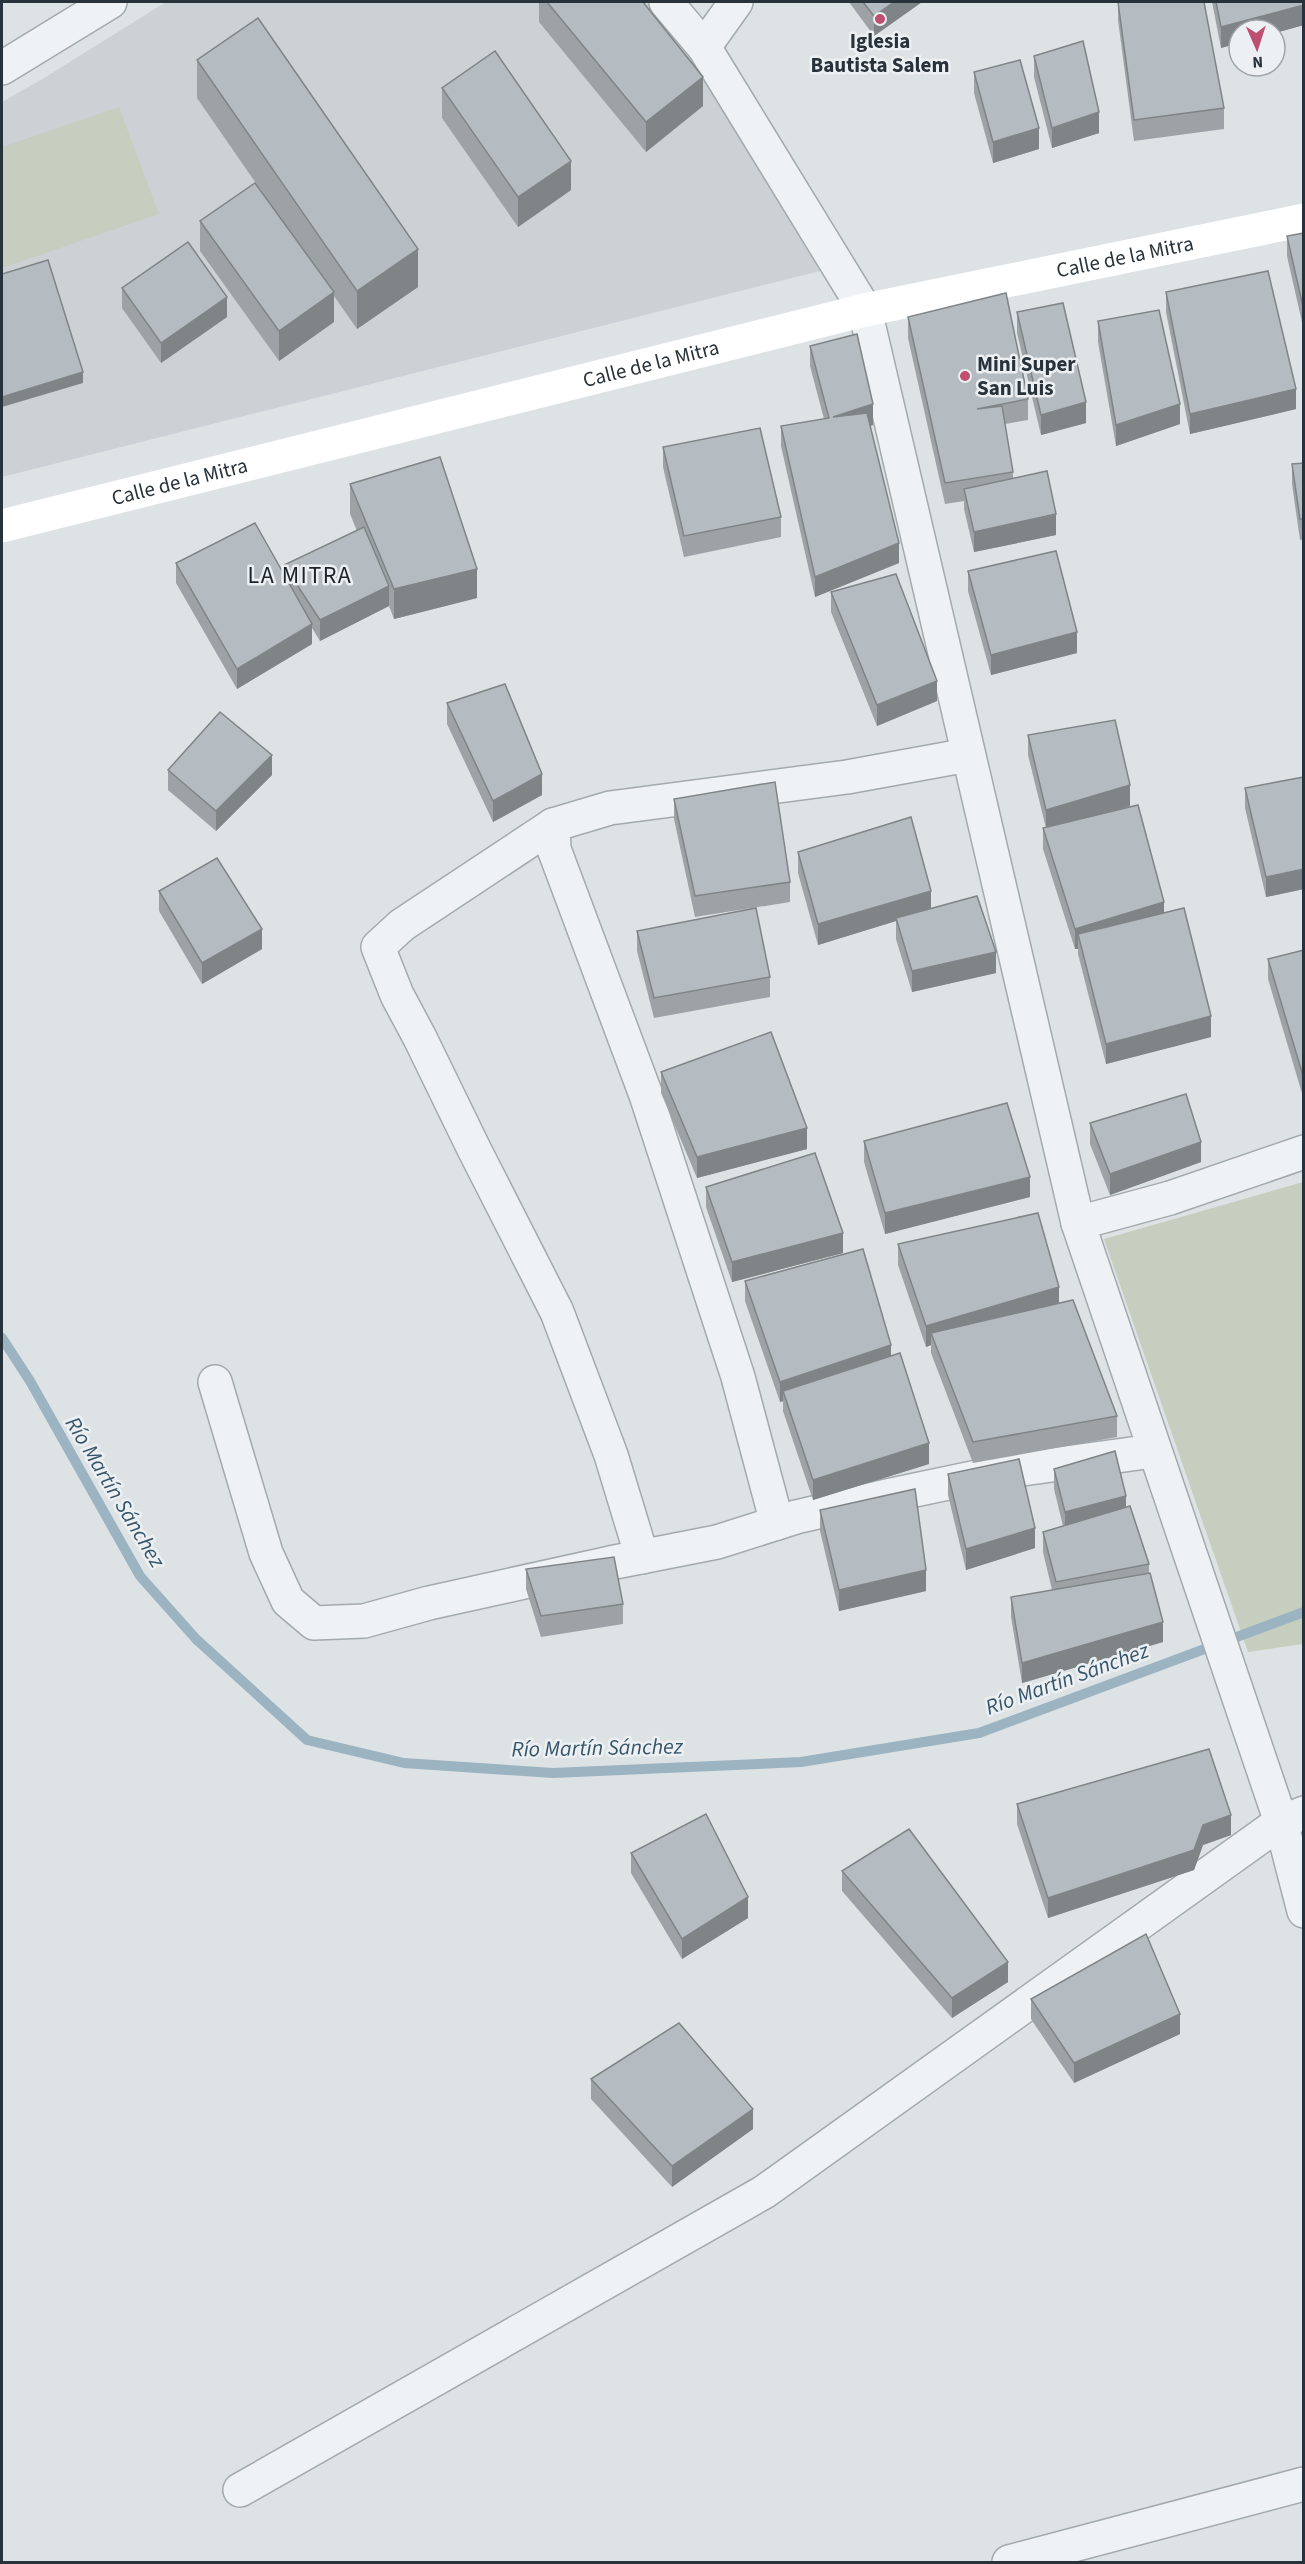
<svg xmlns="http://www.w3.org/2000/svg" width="1305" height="2564" font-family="'Source Sans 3',sans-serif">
	<rect width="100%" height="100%" fill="#dde2e5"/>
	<!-- built -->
	<path fill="#ccd1d6" d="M166,2H647L675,32L828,269L2,477V102L44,78Z"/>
	<!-- green -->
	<g fill="#c5cebf">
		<path d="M119,107L159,214L2,268V147Z"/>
		<path d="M1303,1182V1644L1248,1652L1104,1239Z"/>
	</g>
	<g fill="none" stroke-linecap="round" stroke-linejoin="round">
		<!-- stream -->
		<path stroke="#9cb4c2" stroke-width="10" d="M2,1338L30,1381L140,1576L196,1639L307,1740L404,1763L553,1773L801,1762L979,1733L1304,1612"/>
		<defs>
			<g id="street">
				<path d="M666,2L704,47L865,310L1078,1223L1281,1822L1304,1911"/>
				<path d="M704,47L736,2"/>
				<path d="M2,68L110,2"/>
				<path d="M553,825L402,925L378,947L397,995L420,1038L474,1149L557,1312L611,1455L642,1557"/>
				<path d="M1078,1223L1170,1198L1304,1152"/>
				<path d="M215,1382L266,1553L288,1601L314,1623L364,1621L429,1603L610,1563L717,1542L796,1517L891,1495L1001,1472L1153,1451"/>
				<path d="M777,1523L738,1377L646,1095L554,849L553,825L610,808L847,777L968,755"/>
				<path d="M240,2490L764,2192L1281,1822L1304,1813"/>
				<path d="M1009,2562L1304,2484"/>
			</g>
		</defs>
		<!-- street casing -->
		<use href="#street" stroke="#a3aaae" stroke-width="36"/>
		<!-- street -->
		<use href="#street" stroke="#eff2f4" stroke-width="33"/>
		<!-- secondary -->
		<path stroke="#fff" stroke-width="33" id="s1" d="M2,526L865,310L1304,220"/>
	</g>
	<!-- wall -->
	<g fill="#9ca2a6">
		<path d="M539,2H643L703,106L646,152L539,22Z"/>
		<path d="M849,2H922L874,36Z"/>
		<path d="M1118,2L1224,108V129L1134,141L1118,20Z"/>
		<path d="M1212,2H1304V25L1275,33L1239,30V43L1221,48Z"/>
		<path d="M1034,56L1099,133L1052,148L1034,77Z"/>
		<path d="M197,60L418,287L357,329L334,296V322L279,361L200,251V221L267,199L197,98Z"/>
		<path d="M974,72L1039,149L993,163L974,93Z"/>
		<path d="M442,88L571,190L518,227L442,118Z"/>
		<path d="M1304,233V331L1287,256V236Z"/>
		<path d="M122,288L227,317L161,363L122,308Z"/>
		<path d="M1166,292L1296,409L1190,434L1166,312Z"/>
		<path d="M1017,312L1086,423L1041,435L1017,333Z"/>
		<path d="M908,317L1028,399V420L1005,424L1013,472V478L1056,535L974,552L964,509V501L945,504L908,338Z"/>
		<path d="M1098,321L1180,424L1116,446L1098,342Z"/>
		<path d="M810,346L873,425L870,426L899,563L815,597L781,446V426L824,419L810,366Z"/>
		<path d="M663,447L781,517V537L684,557L663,467Z"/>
		<path d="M1304,463V539L1300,540L1292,484V464Z"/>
		<path d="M350,484L477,598L394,619L389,606L320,641L312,628V644L237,689L176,583V563L284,575V565L357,531L350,514Z"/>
		<path d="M968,571L1077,653L991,675L968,591Z"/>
		<path d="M831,592L937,701L877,726L831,612Z"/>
		<path d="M447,703L542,795L493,822L447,724Z"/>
		<path d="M1028,735L1130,806L1106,813L1164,913L1211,1037L1106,1064L1078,954V949H1075L1043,849V828H1046L1028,755Z"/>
		<path d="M168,770L272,775L216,831L168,790Z"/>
		<path d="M1304,777V889L1266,897L1245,808V788Z"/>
		<path d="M674,799L790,882V902L695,917L674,819Z"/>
		<path d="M798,852L931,909L996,973L912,992L896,939V921L818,945L798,873Z"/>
		<path d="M159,891L262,949L202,984L159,911Z"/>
		<path d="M637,931L770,977V997L654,1018L637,951Z"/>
		<path d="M1304,950V1100L1268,979V959Z"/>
		<path d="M661,1072L807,1149L697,1178L661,1093Z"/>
		<path d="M1090,1123L1201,1162L1110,1195L1090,1144Z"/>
		<path d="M864,1141L1030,1197L885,1234L864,1162Z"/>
		<path d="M706,1187L843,1253L732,1282L706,1207Z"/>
		<path d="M898,1244L1059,1303L1117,1416V1437L973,1463L931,1353V1345L926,1347L898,1265Z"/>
		<path d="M745,1281L891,1356L929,1464L813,1500L783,1411V1401L780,1402L745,1301Z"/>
		<path d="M1054,1469L1126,1507L1149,1564V1573L1163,1642L1022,1683L1011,1617V1597L1052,1590L1043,1552V1532L1063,1526L1054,1489Z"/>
		<path d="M948,1474L1035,1548L966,1570L948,1495Z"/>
		<path d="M820,1510L926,1591L839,1611L820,1531Z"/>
		<path d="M526,1569L623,1604V1624L541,1637L526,1589Z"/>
		<path d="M1017,1804L1231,1835L1203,1845L1194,1870L1048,1918L1017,1824Z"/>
		<path d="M631,1853L748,1918L682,1959L631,1873Z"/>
		<path d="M842,1871L1008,1982L952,2018L842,1891Z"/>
		<path d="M1031,1999L1180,2034L1074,2083L1031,2019Z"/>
		<path d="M591,2079L753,2129L672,2187L591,2099Z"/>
	</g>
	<!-- shaded-wall -->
	<g fill="#7f8487">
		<path d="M894,2H922L874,36V16Z"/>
		<path d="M1304,5V25L1275,33V30H1239V43L1221,48V27Z"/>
		<path d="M703,77V106L646,152V122Z"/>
		<path d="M1099,112V133L1052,148V128Z"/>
		<path d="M1039,128V149L993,163V142Z"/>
		<path d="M571,161V190L518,227V197Z"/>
		<path d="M418,249V287L357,329V291Z"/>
		<path d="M334,292V322L279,361V331Z"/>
		<path d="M227,297V317L161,363V343Z"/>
		<path d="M83,372V383L2,407V397Z"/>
		<path d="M1296,389V409L1190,434V414Z"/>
		<path d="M1086,402V423L1041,435V415Z"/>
		<path d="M873,404V425L833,437V417Z"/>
		<path d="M1180,404V424L1116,446V425Z"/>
		<path d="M1056,514V535L974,552V532Z"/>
		<path d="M899,543V563L815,597V577Z"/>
		<path d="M477,569V598L394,619V589Z"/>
		<path d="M389,586V606L320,641V620Z"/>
		<path d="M312,624V644L237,689V669Z"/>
		<path d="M1077,632V653L991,675V655Z"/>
		<path d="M937,681V701L877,726V705Z"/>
		<path d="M272,755V775L216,831V811Z"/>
		<path d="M542,774V795L493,822V801Z"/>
		<path d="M1130,785V806L1046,831V810Z"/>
		<path d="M1304,869V889L1266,897V877Z"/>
		<path d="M931,891V911L896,918V921L818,945V924Z"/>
		<path d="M1164,902V923L1078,934V949H1075V929Z"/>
		<path d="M262,929V949L202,984V963Z"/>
		<path d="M996,952V973L912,992V971Z"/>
		<path d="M1211,1016V1037L1106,1064V1044Z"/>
		<path d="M807,1128V1149L697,1178V1157Z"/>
		<path d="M1201,1142V1162L1110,1195V1174Z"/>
		<path d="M1030,1177V1197L885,1234V1213Z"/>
		<path d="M843,1233V1253L732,1282V1262Z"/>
		<path d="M1059,1287V1307L931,1333V1345L926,1347V1326Z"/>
		<path d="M891,1345V1366L783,1391V1401L780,1402V1382Z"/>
		<path d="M929,1443V1464L813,1500V1480Z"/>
		<path d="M1126,1496V1516L1065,1533V1512Z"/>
		<path d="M1035,1528V1548L966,1570V1549Z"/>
		<path d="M926,1570V1591L839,1611V1590Z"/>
		<path d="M1163,1622V1642L1022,1683V1663Z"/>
		<path d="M1231,1815V1835L1203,1845L1194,1870L1048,1918V1898L1203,1825Z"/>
		<path d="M748,1897V1918L682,1959V1939Z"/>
		<path d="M1008,1962V1982L952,2018V1998Z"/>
		<path d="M1180,2014V2034L1074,2083V2063Z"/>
		<path d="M753,2109V2129L672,2187V2166Z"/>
	</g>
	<!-- building -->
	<g fill="#b5bcc1" stroke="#7f8487" stroke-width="1.5">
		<path d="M547,2H643L703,77L646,122Z"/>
		<path d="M863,2H894L874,16Z"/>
		<path d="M1118,2H1204L1224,108L1134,120Z"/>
		<path d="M1216,2H1304V5L1221,27Z"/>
		<path d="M258,18L418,249L357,291L197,60Z"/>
		<path d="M1083,41L1099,112L1052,128L1034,56Z"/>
		<path d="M495,51L571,161L518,197L442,88Z"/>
		<path d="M1020,60L1039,128L993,142L974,72Z"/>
		<path d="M255,183L334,292L279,331L200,221Z"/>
		<path d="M1304,233V311L1287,236Z"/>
		<path d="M188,242L227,297L161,343L122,288Z"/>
		<path d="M48,260L83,372L2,397V274Z"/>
		<path d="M1268,271L1296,389L1190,414L1166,292Z"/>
		<path d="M1006,293L1028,399L977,409L1002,406L1013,472L945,483L908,317Z"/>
		<path d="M1063,303L1086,402L1041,415L1017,312Z"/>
		<path d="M1159,310L1180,404L1116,425L1098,321Z"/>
		<path d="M857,334L873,404L833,417L867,413L899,543L815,577L781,426L829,418L810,346Z"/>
		<path d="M760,428L781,517L684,536L663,447Z"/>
		<path d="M440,457L477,569L394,589L350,484Z"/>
		<path d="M1304,463V519H1300L1292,464Z"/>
		<path d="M1047,471L1056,514L974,532L964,489Z"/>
		<path d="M255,523L312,624L237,669L176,563Z"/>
		<path d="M364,527L389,586L320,620L284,565Z"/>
		<path d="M1056,551L1077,632L991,655L968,571Z"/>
		<path d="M896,574L937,681L877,705L831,592Z"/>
		<path d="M505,684L542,774L493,801L447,703Z"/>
		<path d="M220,712L272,755L216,811L168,770Z"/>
		<path d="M1115,720L1130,785L1046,810L1028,735Z"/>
		<path d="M1304,777V869L1266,877L1245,788Z"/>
		<path d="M775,782L790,882L695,896L674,799Z"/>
		<path d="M1138,805L1164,902L1075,929L1043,828Z"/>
		<path d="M911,817L931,891L818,924L798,852Z"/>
		<path d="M217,858L262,929L202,963L159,891Z"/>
		<path d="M977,896L996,952L912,971L896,918Z"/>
		<path d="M756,908L770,977L654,998L637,931Z"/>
		<path d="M1184,908L1211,1016L1106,1044L1078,934Z"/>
		<path d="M1304,950V1079L1268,959Z"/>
		<path d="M771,1032L807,1128L697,1157L661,1072Z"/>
		<path d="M1186,1094L1201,1142L1110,1174L1090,1123Z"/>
		<path d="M1007,1103L1030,1177L885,1213L864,1141Z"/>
		<path d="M815,1153L843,1233L732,1262L706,1187Z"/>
		<path d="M1038,1213L1059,1287L926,1326L898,1244Z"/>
		<path d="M863,1249L891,1345L780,1382L745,1281Z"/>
		<path d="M1073,1300L1117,1416L973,1442L931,1333Z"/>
		<path d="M900,1353L929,1443L813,1480L783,1391Z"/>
		<path d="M1115,1451L1126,1496L1065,1512L1054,1469Z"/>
		<path d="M1019,1459L1035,1528L966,1549L948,1474Z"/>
		<path d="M915,1489L926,1570L839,1590L820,1510Z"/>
		<path d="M1130,1506L1149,1564L1056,1582L1043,1532Z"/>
		<path d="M614,1557L623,1604L541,1616L526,1569Z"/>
		<path d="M1150,1573L1163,1622L1022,1663L1011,1597Z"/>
		<path d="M1209,1749L1231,1815L1203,1825L1194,1850L1048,1898L1017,1804Z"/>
		<path d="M706,1814L748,1897L682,1939L631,1853Z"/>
		<path d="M909,1829L1008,1962L952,1998L842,1871Z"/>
		<path d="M1146,1934L1180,2014L1074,2063L1031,1999Z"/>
		<path d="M679,2023L753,2109L672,2166L591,2079Z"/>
	</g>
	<!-- markers -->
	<g fill="#be4f71" stroke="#ecf0f3" stroke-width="2">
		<circle cx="880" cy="19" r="6"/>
		<circle cx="965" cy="376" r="6"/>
	</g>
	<g text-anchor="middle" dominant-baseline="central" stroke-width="5" stroke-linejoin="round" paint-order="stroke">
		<!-- poi labels -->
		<g font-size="21" font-weight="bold" fill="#28323a" stroke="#ecf0f3">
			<text x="880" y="41">Iglesia<tspan x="880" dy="24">Bautista Salem</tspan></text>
			<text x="977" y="364" text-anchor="start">Mini Super<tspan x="977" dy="24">San Luis</tspan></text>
		</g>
		<!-- street labels -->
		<g font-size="21" fill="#28323a" stroke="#ecf0f3">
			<text stroke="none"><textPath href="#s1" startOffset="1155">Calle de la Mitra</textPath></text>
			<text stroke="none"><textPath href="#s1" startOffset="669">Calle de la Mitra</textPath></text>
			<text stroke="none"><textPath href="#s1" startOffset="183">Calle de la Mitra</textPath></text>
		</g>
		<!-- water labels -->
		<g font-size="22" font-style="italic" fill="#375569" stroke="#ecf0f3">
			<text transform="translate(115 1492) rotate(59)">Río Martín Sánchez</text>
			<text transform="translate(1067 1679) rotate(-20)">Río Martín Sánchez</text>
			<text transform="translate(597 1748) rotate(-1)">Río Martín Sánchez</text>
		</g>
		<!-- quarter labels -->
		<g font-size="24" letter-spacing="1.5" fill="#1b232b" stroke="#ecf0f3">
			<text x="300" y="575">LA MITRA</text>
		</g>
	</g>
	<!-- border -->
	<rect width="1305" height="2564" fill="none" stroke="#28323a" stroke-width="6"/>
	<!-- north arrow -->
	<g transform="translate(1257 48) rotate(177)"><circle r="28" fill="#ecf0f3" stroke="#9ea4a9" stroke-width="1.5"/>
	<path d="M0-4.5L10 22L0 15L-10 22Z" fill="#be4f71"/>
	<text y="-9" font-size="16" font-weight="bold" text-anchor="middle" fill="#28323a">N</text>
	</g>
</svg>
